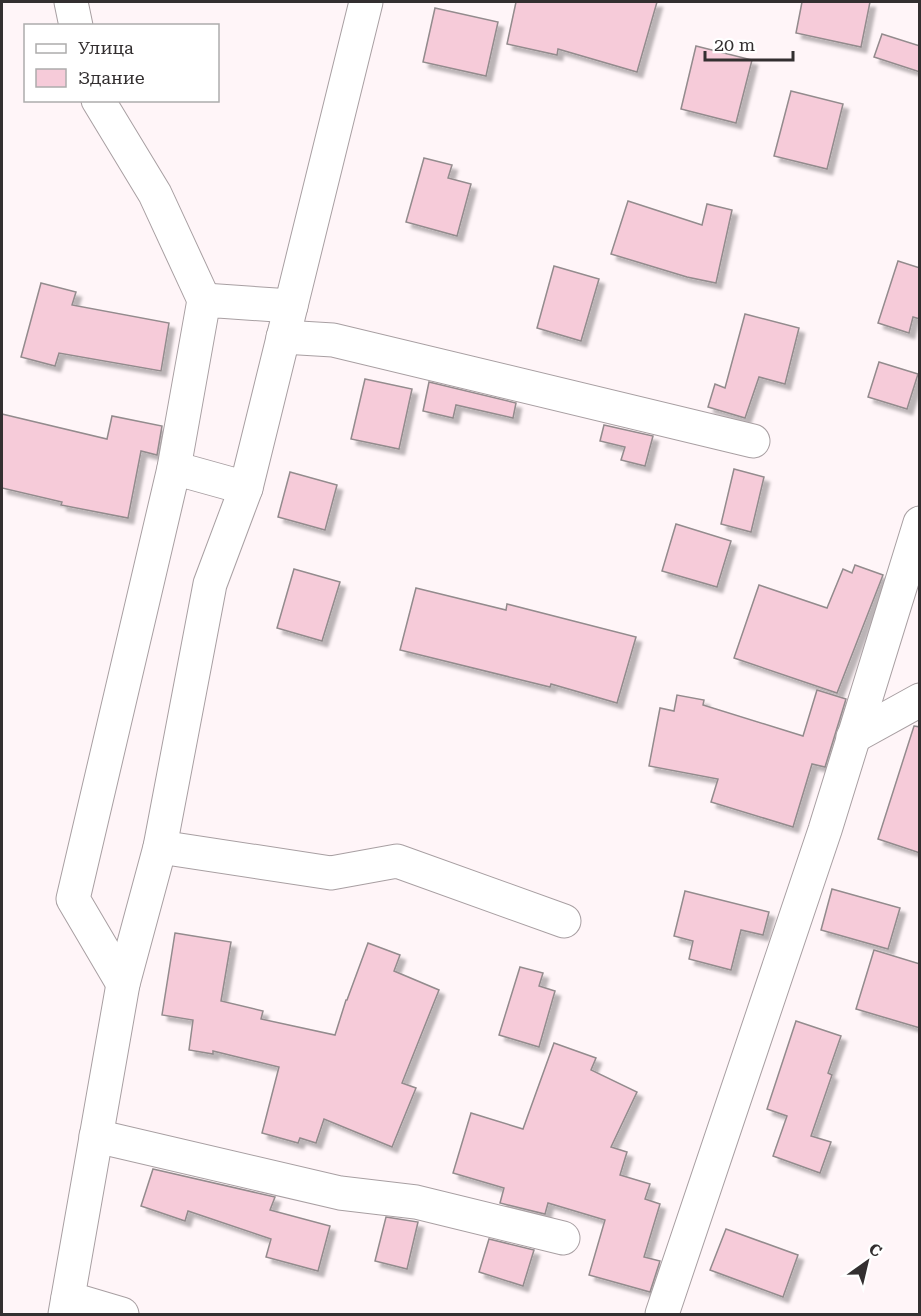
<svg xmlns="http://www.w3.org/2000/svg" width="921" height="1316" font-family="'Roboto Serif',serif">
	<defs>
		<filter id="shadow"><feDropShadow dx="5.5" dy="5.5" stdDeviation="1.5" flood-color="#0004"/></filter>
	</defs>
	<rect width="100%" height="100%" fill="#fff5f8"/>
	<!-- building -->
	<g fill="#f6cbd9" stroke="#938b8d" stroke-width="1.5" filter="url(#shadow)">
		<path d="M516,2H657L637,72L558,49L557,55L507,44Z"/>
		<path d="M802,2H870L861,47L796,33Z"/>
		<path d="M435,8L498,22L486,76L423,62Z"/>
		<path d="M882,34L920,46V72L874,57Z"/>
		<path d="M696,46L752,60L736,123L681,109Z"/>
		<path d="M791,91L843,104L827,169L774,156Z"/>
		<path d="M424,158L452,165L448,178L471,184L457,236L406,222Z"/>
		<path d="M628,201L702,225L707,204L732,210L716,283L687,277L611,254Z"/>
		<path d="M898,261L920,268V319L913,317L909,333L878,323Z"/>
		<path d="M554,266L599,279L581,341L537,328Z"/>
		<path d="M41,283L76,292L72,305L169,323L161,371L59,353L55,366L21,357Z"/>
		<path d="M745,314L799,328L785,384L759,377L745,418L708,407L715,384L725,388Z"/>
		<path d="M879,362L918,374L907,409L868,397Z"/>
		<path d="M365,379L412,389L399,449L351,439Z"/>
		<path d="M429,382L516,403L513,418L456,405L453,418L423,411Z"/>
		<path d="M2,414L107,439L112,416L162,426L157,455L141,451L128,518L61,505L62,502L2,488Z"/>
		<path d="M604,425L653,436L645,466L621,460L625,447L600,441Z"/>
		<path d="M734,469L764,477L751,532L721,524Z"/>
		<path d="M290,472L337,485L325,530L278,517Z"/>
		<path d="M676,524L731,541L717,587L662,571Z"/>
		<path d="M855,565L883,575L837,693L734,658L759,585L827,608L843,569L852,573Z"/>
		<path d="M294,569L340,582L322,641L277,628Z"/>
		<path d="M416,588L506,610L507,604L636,637L617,703L551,684L550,687L400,650Z"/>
		<path d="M817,690L846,699L825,767L812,764L793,827L711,802L718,779L649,766L660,708L674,711L677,695L704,700L703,705L803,736Z"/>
		<path d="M914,726L920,727V853L878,839Z"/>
		<path d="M832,889L900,908L888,949L821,930Z"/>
		<path d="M685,891L769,912L763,935L741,930L731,970L689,959L693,941L674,936Z"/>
		<path d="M175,933L231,942L221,1001L263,1011L261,1019L335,1035L346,1000H347L368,943L400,955L394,971L439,990L402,1083L416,1088L392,1147L324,1119L316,1143L300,1138L298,1143L262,1133L279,1067L213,1051V1054L189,1050L193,1020L162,1015Z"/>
		<path d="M874,950L920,964V1028L856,1009Z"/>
		<path d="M520,967L543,973L539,986L555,991L539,1047L499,1035Z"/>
		<path d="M796,1021L841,1036L828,1073L832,1075L811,1136L831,1142L820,1173L773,1156L787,1116L767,1109Z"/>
		<path d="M554,1043L596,1058L591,1070L637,1092L611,1147L627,1152L620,1175L650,1184L645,1199L660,1204L644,1257L660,1261L650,1292L589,1275L605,1220L548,1203L545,1214L500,1203L504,1188L453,1173L471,1113L523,1129Z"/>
		<path d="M153,1169L275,1197L270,1210L330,1226L318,1271L266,1257L271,1239L188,1211L185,1221L141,1206Z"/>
		<path d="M386,1217L418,1222L407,1269L375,1261Z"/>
		<path d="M726,1229L798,1255L783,1297L710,1270Z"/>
		<path d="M489,1239L534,1250L523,1286L479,1272Z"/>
	</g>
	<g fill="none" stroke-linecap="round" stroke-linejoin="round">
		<defs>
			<g id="minor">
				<path d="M71,2L76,26"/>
				<path d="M98,100L155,194L204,300"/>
				<path d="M283,337L333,340L753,441"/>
				<path d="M174,468L204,300L291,306"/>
				<path d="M853,737L920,700"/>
				<path d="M160,847L331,873L397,861L564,921"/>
				<path d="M123,984L73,899L174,468L246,488"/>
				<path d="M96,1136L340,1193L416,1202L563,1238"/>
				<path d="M68,1298L122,1314"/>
				<path d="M662,1314L825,830L920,523"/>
			</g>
			<path id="tertiary" d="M65,1314L123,984L160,847L210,584L246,488L366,2"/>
		</defs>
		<!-- minor casing -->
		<use href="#minor" stroke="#a89fa2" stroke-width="35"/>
		<!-- tertiary casing -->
		<use href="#tertiary" stroke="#a89fa2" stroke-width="35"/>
		<!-- minor -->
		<use href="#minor" stroke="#fff" stroke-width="33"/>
		<!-- tertiary -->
		<use href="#tertiary" stroke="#fff" stroke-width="33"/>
	</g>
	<!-- border -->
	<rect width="921" height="1316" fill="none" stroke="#332f30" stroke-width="6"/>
	<!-- legend -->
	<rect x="24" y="24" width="195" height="78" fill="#ffffff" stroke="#adacac" stroke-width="1.5"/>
	<rect x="36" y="44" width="30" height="9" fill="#ffffff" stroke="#adacac" stroke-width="1.5"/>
	<text x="78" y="54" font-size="18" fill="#332f30">Улица</text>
	<rect x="36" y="69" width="30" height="18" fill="#f6cbd9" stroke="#adacac" stroke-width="1.5"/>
	<text x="78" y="84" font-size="18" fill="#332f30">Здание</text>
	<!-- north arrow -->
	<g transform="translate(867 1262) rotate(34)" stroke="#ffffff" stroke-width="4.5" paint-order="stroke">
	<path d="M0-4.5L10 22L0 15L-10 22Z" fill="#332f30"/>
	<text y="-9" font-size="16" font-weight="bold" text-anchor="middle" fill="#332f30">С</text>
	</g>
	<!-- scale -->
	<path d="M705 51v9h88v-9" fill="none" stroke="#332f30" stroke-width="3"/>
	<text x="714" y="51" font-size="18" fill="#332f30" stroke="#ffffff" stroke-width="4.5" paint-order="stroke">20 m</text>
</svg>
